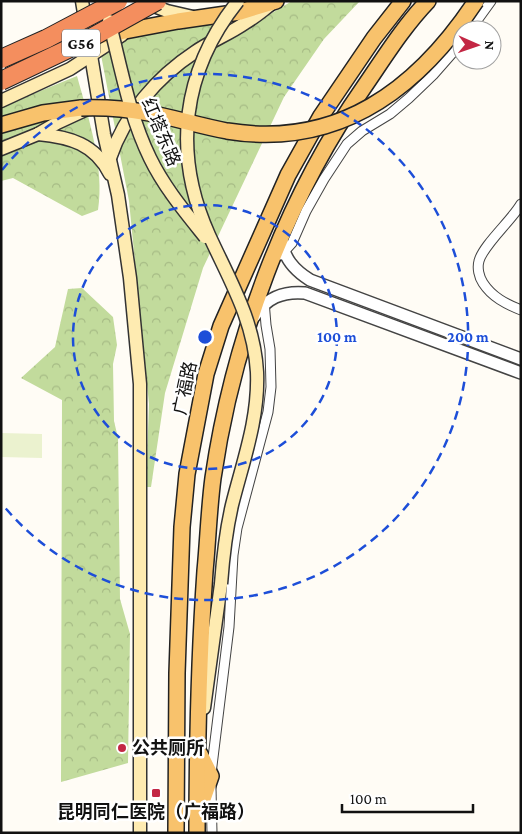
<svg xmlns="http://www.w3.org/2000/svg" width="522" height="834" font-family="'Crimson Pro','Noto Sans SC',serif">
	<defs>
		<pattern id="forest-crowns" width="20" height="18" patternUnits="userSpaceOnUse" patternTransform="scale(1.25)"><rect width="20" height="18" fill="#c2db9c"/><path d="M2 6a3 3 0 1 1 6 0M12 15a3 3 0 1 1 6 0" fill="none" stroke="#a6bb85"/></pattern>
	</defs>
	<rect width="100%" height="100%" fill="#fffcf5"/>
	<!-- forest -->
	<g fill="url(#forest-crowns)">
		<path d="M292,1H360L324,39L284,97L203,268L165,393L151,487H146L149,404L129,201L101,55L133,35L199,25L257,22Z"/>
		<path d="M77,76C88,116 105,168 98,210L82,216L13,178L1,181V107Z"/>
		<path d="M82,288L113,317L117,345L113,364L114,421L118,438L120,599L130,634L128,763L61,782L62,400L21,378L55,347L68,289Z"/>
	</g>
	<!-- pitch -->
	<path fill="#ebf2cf" d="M1,433L42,434V458L1,457Z"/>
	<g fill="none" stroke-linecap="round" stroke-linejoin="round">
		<defs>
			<g id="minor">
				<path d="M470,30L491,1"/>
				<path d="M521,204C512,220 483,245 479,261C477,268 479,277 483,283C492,297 506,304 521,310"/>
				<path d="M281,255L292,243L306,211L324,179L347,144L362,131L390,114L409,98L433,75L462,42"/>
				<path d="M211,774L229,627L233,555L237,528L268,412L271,387L270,349L266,325L264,301"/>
				<path d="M211,787L212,833"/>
			</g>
			<g id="tertiary">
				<path d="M282,239C283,258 294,270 310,280L521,359"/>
				<path d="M254,317C266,298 282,291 305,293L521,373"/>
			</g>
			<g id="secondary">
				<path d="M82,1L104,134L118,195L130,278L140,384V833"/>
				<path d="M146,3L167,11L193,17"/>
				<path d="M1,101L70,69L122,35"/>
				<path d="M38,134C70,137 95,144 110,174"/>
				<path d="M1,149L38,134L57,123L85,110"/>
				<path d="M110,158C125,114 157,77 195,52C211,41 229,34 245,23C254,18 262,11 270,5"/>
				<path d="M204,708L221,584"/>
			</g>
			<g id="primary">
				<path d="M99,36L178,21L240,12L276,1"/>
				<path d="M1,125L43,113L81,108"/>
				<path d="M200,754L211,776L202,802"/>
				<path d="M176,833L177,673L182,527L187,474L206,374L221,326L288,175L321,116L374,38L403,1"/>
				<path d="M197,833C197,745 199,658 205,571C208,540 209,508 213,478C233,341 285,200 364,87C384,58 403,27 428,1"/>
			</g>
		</defs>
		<!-- minor casing -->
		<use href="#minor" stroke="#444" stroke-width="11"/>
		<!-- tertiary casing -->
		<use href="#tertiary" stroke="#444" stroke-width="14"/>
		<!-- secondary casing -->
		<use href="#secondary" stroke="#333" stroke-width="15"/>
		<!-- primary casing -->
		<use href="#primary" stroke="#222" stroke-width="18"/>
		<!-- minor -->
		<use href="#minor" stroke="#fff" stroke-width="9"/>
		<!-- tertiary -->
		<use href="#tertiary" stroke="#fff" stroke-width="11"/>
		<!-- secondary -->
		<use href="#secondary" stroke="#feebb1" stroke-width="12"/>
		<!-- primary -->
		<use href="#primary" stroke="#f8c26c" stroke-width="15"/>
		<defs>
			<g id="secondary-bridge">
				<path d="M109,21C121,67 129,115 150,158C164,187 185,212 205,237"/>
				<path d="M221,584C223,557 226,531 232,505C243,461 259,419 257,372C254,320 230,281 209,235C172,153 182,71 238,1"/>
			</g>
			<path id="primary-bridge" d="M81,108C104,107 127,109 149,113C175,118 200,126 227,131C338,149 417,90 476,1"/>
			<g id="motorway-bridge">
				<path d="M1,59L46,39L118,1"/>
				<path d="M1,81L87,40L157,1"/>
			</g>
		</defs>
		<!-- secondary-bridge casing -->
		<use href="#secondary-bridge" stroke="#333" stroke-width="15" stroke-linecap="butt"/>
		<!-- primary-bridge casing -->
		<use href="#primary-bridge" stroke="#222" stroke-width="18" stroke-linecap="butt"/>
		<!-- motorway-bridge casing -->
		<use href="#motorway-bridge" stroke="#222" stroke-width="20" stroke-linecap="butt"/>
		<!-- secondary-bridge -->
		<use href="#secondary-bridge" stroke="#feebb1" stroke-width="12"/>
		<!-- primary-bridge -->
		<use href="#primary-bridge" stroke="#f8c26c" stroke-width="15"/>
		<!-- motorway-bridge -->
		<use href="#motorway-bridge" stroke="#f48e5e" stroke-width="18"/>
	</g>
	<!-- distance rings -->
	<g fill="none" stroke="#1d4ed8" stroke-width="2.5" stroke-dasharray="9 6">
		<circle cx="205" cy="337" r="132"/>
		<path d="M2 170A263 263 0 1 1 2 504"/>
	</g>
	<!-- markers -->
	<g fill="#c32744" stroke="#fff" stroke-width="2">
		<circle cx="122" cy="748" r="5"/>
		<rect x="151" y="788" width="10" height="10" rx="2.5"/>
	</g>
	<g text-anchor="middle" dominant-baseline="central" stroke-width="5" stroke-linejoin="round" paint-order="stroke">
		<!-- shield labels -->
		<rect fill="#fff" stroke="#585858" stroke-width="1" x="62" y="29.5" width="38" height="27" rx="4"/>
		<g font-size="16" font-weight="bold" fill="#111">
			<text x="81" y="43">G56</text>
		</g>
		<!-- street labels -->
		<g font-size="18" fill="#111" stroke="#fff">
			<text transform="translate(161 132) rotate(67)">红塔东路</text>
			<text transform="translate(185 388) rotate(-78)">广福路</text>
		</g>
		<!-- poi labels -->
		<g font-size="18" font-weight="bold" fill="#111" stroke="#fff" text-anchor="start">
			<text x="132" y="748">公共厕所</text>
			<text x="156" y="812" text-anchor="middle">昆明同仁医院（广福路）</text>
		</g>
	</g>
	<circle cx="205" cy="337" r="8" fill="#1d4ed8" stroke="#fff" stroke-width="2.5"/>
	<g font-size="15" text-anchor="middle" font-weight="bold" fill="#1d4ed8" stroke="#fff" stroke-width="5" stroke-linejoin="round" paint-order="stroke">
		<text x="337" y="342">100 m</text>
		<text x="468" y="342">200 m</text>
	</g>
	<!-- border -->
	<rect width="522" height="834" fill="none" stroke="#111111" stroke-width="5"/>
	<!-- north arrow -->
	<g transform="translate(477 45) rotate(92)"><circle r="24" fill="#ffffff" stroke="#a0a0a0"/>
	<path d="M0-4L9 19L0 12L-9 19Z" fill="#c32744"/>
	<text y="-8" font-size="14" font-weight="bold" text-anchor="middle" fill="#111111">N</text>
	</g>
	<!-- scale -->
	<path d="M342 804v8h131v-8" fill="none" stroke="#111111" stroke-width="2.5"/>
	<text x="350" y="804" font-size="15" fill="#111111" stroke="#ffffff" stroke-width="4" paint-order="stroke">100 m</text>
</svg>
